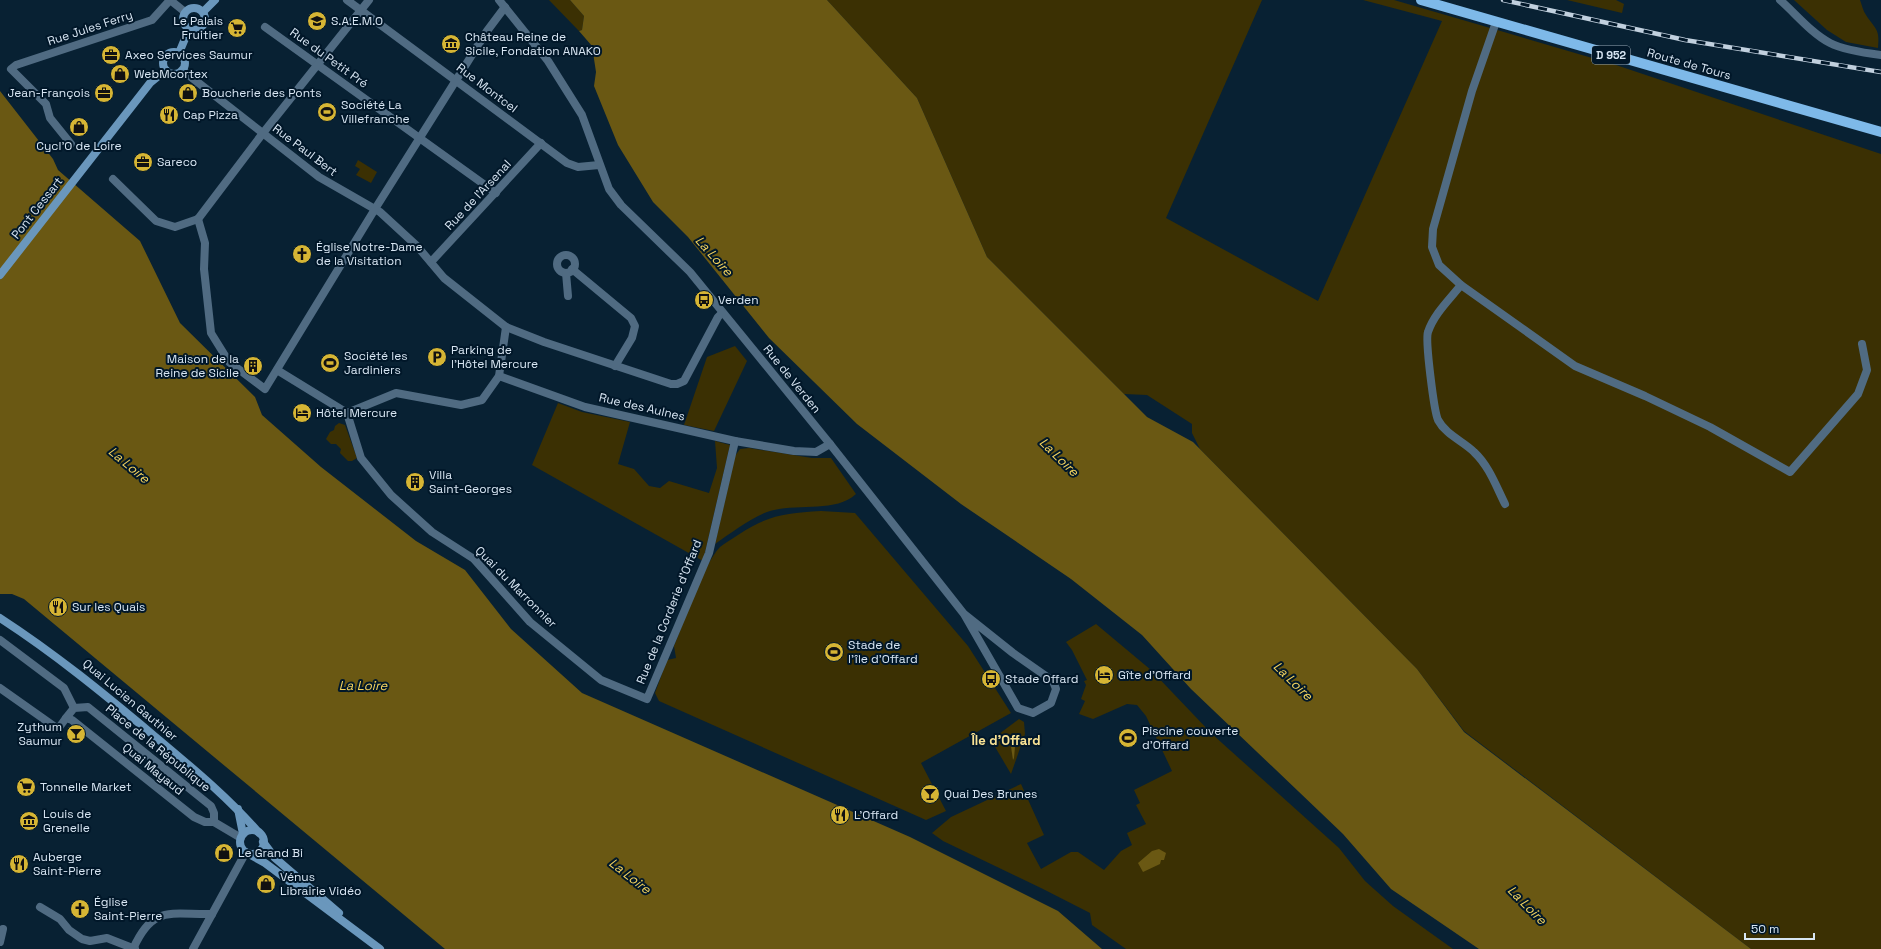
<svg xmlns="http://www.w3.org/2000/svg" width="1881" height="949" font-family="'Space Grotesk',sans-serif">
	<rect width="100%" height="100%" fill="#082133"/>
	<!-- green -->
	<g fill="#3b3003">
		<path d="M549,0H570L584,16L582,30L579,31Z"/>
		<path d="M827,0H1262L1166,218L1318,301L1442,21L1363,0H1394L1504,32L1616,65L1881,154V949H1751L1464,731L1417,669L1200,449L1192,433V424L1147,395L1124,394L987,257L917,98Z"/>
		<path d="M1567,0H1616L1624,4L1622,13Z"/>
		<path d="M1794,0H1860C1862,5 1863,11 1866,15C1876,30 1880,29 1878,48L1846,42L1827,30Z"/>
		<path d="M358,160L377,172L371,183L356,175L360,169L355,166Z"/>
		<path d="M735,346L747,361L714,431L684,425L707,357Z"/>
		<path d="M558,403L582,412L630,422L618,464L634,469L649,486L660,488L669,481L709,493L717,468L715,441L730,445L703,561L532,465Z"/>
		<path d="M339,423L345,425L357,458L352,461H348L340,453L341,449L336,444H331L326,439L330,432L334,430L335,426Z"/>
		<path d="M749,448L812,458H831L856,494C834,514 795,502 767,512C749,519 731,533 715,544L735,456L740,449Z"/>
		<path d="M821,511L855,513L968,646L1011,713L921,763L946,811L926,820L659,701L655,693L667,660L676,658L674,646C684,623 704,563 720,547C725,543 732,539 738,535C768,515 786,513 821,511Z"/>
		<path d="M1096,624L1151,670L1212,734L1339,848L1365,881L1393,906L1453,949H1126L1092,925L1090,913L1043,889L943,841L932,833L951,817L1021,784L1044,835L1027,843L1041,869L1071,852H1078L1104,870L1121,851L1132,845L1127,833L1146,824L1136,805L1140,803L1134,790L1172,771L1146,716L1137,705L1127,704L1093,719L1079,714L1085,701L1081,699L1086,685L1084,681L1087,680L1072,650L1066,642Z"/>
		<path d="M1019,719L1024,722L1025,734L1011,774L991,740Z"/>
	</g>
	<!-- water -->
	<g fill="#6a5813">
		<path d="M570,0H827L917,98L987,257L1147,417L1193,442L1417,669L1464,732L1751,949H1479L1391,889L1343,834L1191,689L1142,635L1071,579L961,504L857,424L769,338L688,237L653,202L618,145L594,86L596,72L592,46L579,31L582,30L584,16Z"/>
		<path d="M0,91L53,159L58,170L140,241L180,323L255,397L262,415L321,467L416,541L465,570L511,629L582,693L910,837L1058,911L1102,949H445L24,599L12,594H0Z"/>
		<path d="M1016,735L1014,758L1013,760L1010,740Z"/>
		<path d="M1159,849L1166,853L1164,860H1161L1160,864L1143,872L1138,863L1152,851Z"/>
	</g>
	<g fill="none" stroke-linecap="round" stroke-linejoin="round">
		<!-- street -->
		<g stroke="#506b82" stroke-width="8">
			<path d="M170,0L185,12"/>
			<path d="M347,0L567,163L578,167L599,165"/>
			<path d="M499,0L548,61L582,115L609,189L621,205L690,272L830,444L964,614L1018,708L1033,713L1051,703L1056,689L1053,681L1013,653L964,614"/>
			<path d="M1780,0C1796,14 1811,33 1830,43C1844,50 1865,53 1881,55"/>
			<path d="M1496,22L1472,91L1433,229L1432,247L1439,265L1461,285L1575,366L1645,396L1710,427L1790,472L1858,394L1867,370L1862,344"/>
			<path d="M265,27L496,193"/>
			<path d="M182,70L319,177L380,212L417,246L444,278L506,327L544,342L671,384H677L684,381L718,317L722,313"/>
			<path d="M71,144L50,118L46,104L11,69L16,65L152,20L170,0"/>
			<path d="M113,179L156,221L175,227L198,219"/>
			<path d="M198,219L205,243L204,269L211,333L229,362L265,389L375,209L487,31L505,7"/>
			<path d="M198,219L263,133L369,0"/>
			<circle cx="566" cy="264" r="9"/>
			<path d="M431,262L541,143"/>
			<path d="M572,269L631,318L635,326L632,338L615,366"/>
			<path d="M566,273L568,296"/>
			<path d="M1461,285C1449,300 1434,314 1428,332C1425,340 1434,411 1438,420C1446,435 1463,441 1474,452C1489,466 1496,486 1505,504"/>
			<path d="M277,370L347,413"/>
			<path d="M499,376L585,407L735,441L794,451L816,452L830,444"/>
			<path d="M347,413L361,458L391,495L432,532L474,559L530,622L601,680L647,699L709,553L735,441"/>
			<path d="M347,413L396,393L461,405L482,400L499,376L506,327"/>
			<path d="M0,640L64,688L74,708"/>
			<path d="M0,688L58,729L66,718L72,720L194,817L205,822H214L241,838"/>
			<path d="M66,718L74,708L88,707L211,806L214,813V822"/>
			<path d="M40,907L60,919L69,930L82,939L90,941L107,938L135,949"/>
			<path d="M0,942L3,929"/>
			<path d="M133,949C153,904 171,915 212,914"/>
			<path d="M193,949L246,852"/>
		</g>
		<!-- secondary -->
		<g stroke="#6a97bc" stroke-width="8">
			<circle cx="194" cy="19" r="11"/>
			<path d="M203,12L215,0"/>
			<circle cx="174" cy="63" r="11"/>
			<path d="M179,53L189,29"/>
			<path d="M0,275L150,83L166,70"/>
			<path d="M0,618C54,653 103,693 152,734C190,766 227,796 259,833"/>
			<path d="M238,809L243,834"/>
			<circle cx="252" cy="842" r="12"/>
			<path d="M263,842L275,858L339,913"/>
			<path d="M249,854L265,863L380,949"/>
		</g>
		<!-- primary -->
		<path stroke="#7eb9e9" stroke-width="10" d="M1421,0L1881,132"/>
		<defs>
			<path id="rail" d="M1503,0L1685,40L1881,72"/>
		</defs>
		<!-- rail casing -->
		<use href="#rail" stroke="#c1d0de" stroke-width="4.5"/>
		<!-- rail -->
		<use href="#rail" stroke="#011729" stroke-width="3" stroke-dasharray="9" stroke-linecap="butt"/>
	</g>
	<!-- icons -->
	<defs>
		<symbol id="school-disc" viewBox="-11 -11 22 22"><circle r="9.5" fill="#d6b534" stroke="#011729"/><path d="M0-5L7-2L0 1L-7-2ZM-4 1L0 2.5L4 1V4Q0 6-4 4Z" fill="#111"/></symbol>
		<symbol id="supermarket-disc" viewBox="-11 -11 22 22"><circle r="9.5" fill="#d6b534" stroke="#011729"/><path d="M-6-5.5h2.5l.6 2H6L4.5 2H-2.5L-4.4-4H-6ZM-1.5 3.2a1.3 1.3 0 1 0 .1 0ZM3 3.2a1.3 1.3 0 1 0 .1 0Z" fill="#111"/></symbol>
		<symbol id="museum-disc" viewBox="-11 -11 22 22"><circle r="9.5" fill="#d6b534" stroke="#011729"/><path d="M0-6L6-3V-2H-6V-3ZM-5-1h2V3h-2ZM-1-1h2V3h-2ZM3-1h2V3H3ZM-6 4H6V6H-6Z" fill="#111"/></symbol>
		<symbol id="office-disc" viewBox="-11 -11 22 22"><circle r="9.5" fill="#d6b534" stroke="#011729"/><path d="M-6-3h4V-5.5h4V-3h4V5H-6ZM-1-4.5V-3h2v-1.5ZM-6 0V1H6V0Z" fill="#111"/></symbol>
		<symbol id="shop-disc" viewBox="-11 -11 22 22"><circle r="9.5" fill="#d6b534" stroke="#011729"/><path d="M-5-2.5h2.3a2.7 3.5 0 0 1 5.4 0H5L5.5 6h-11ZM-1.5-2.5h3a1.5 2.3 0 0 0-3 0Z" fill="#111"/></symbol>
		<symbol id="stadium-disc" viewBox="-11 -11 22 22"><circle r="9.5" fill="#d6b534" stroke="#011729"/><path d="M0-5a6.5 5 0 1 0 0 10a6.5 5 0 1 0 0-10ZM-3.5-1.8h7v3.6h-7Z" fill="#111"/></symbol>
		<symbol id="restaurant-disc" viewBox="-11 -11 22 22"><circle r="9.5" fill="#d6b534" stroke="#011729"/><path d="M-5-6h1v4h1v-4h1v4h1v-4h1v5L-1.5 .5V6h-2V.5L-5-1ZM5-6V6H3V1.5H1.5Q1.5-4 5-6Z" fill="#111"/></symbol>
		<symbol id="church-disc" viewBox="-11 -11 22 22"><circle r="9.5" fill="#d6b534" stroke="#011729"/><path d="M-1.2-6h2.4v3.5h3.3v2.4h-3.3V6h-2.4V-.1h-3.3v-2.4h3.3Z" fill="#111"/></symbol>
		<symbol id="bus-disc" viewBox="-11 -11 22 22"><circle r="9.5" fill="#d6b534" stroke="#011729"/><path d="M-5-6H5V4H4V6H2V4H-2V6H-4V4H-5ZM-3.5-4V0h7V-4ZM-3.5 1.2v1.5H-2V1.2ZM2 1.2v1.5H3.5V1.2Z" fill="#111"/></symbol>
		<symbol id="parking-disc" viewBox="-11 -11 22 22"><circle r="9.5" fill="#d6b534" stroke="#011729"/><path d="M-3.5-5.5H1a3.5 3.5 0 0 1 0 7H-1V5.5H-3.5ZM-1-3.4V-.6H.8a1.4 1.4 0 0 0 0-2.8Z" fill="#111"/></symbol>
		<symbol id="building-disc" viewBox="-11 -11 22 22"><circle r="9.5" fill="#d6b534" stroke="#011729"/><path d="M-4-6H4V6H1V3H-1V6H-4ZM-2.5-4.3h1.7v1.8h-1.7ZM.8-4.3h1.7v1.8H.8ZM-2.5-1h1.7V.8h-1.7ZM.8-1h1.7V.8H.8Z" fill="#111"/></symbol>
		<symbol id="hotel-disc" viewBox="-11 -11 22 22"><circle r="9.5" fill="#d6b534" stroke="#011729"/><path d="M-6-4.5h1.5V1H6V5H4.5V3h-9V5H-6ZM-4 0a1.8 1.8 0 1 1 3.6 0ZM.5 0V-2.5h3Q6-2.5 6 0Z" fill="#111"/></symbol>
		<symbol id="bar-disc" viewBox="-11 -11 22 22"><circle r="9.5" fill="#d6b534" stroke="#011729"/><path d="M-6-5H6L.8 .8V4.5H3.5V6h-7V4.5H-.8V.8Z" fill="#111"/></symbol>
	</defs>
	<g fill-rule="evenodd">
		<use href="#school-disc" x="306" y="10" width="22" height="22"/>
		<use href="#supermarket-disc" x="226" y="17" width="22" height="22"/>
		<use href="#museum-disc" x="440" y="33" width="22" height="22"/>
		<use href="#office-disc" x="100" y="44" width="22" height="22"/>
		<use href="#shop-disc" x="109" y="63" width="22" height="22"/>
		<use href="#office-disc" x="93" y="82" width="22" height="22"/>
		<use href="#shop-disc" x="177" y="82" width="22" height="22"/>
		<use href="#stadium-disc" x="316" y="101" width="22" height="22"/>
		<use href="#restaurant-disc" x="158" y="104" width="22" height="22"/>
		<use href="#shop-disc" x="68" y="116" width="22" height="22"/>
		<use href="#office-disc" x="132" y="151" width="22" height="22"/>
		<use href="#church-disc" x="291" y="243" width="22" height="22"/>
		<use href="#bus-disc" x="693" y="289" width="22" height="22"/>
		<use href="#parking-disc" x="426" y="346" width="22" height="22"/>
		<use href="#stadium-disc" x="319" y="352" width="22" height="22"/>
		<use href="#building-disc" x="242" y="355" width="22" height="22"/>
		<use href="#hotel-disc" x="291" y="402" width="22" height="22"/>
		<use href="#building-disc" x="404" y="471" width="22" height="22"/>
		<use href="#restaurant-disc" x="47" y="596" width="22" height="22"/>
		<use href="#stadium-disc" x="823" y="641" width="22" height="22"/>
		<use href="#hotel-disc" x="1093" y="664" width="22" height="22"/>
		<use href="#bus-disc" x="980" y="668" width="22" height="22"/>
		<use href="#bar-disc" x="65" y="723" width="22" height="22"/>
		<use href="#stadium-disc" x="1117" y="727" width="22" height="22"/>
		<use href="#supermarket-disc" x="15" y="776" width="22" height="22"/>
		<use href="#bar-disc" x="919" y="783" width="22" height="22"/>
		<use href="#restaurant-disc" x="829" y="804" width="22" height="22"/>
		<use href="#museum-disc" x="18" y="810" width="22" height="22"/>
		<use href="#shop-disc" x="213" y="842" width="22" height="22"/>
		<use href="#restaurant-disc" x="8" y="853" width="22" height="22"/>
		<use href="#shop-disc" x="255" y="873" width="22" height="22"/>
		<use href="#church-disc" x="69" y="898" width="22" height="22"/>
	</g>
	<g text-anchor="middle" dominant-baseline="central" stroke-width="4" stroke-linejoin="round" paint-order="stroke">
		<!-- shield labels -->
		<rect fill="#011729" stroke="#98a8b6" stroke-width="1" x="1592" y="46" width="38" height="18" rx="3"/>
		<g font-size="11" font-weight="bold" fill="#d8e6f3">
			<text x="1611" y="55">D 952</text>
		</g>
		<!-- poi labels -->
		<g font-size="12" fill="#d8e6f3" stroke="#011729" text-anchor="start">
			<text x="223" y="21" text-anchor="end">Le Palais<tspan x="223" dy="14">Fruitier</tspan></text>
			<text x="331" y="21">S.A.E.M.O</text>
			<text x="465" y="37">Château Reine de<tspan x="465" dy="14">Sicile, Fondation ANAKO</tspan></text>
			<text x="125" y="55">Axeo Services Saumur</text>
			<text x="134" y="74">WebMcortex</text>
			<text x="90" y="93" text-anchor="end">Jean-François</text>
			<text x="202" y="93">Boucherie des Ponts</text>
			<text x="341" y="105">Société La<tspan x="341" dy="14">Villefranche</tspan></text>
			<text x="183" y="115">Cap Pizza</text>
			<text x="79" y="146" text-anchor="middle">Cycl'O de Loire</text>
			<text x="157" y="162">Sareco</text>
			<text x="316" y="247">Église Notre-Dame<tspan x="316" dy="14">de la Visitation</tspan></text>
			<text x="718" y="300">Verden</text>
			<text x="451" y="350">Parking de<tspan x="451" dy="14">l'Hôtel Mercure</tspan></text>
			<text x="344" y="356">Société les<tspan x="344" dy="14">Jardiniers</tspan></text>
			<text x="239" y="359" text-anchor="end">Maison de la<tspan x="239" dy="14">Reine de Sicile</tspan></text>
			<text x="316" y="413">Hôtel Mercure</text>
			<text x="429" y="475">Villa<tspan x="429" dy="14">Saint-Georges</tspan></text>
			<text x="72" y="607">Sur les Quais</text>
			<text x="848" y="645">Stade de<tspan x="848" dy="14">l'île d'Offard</tspan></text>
			<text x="1118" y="675">Gîte d'Offard</text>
			<text x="1005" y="679">Stade Offard</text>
			<text x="62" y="727" text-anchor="end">Zythum<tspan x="62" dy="14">Saumur</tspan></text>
			<text x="1142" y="731">Piscine couverte<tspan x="1142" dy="14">d'Offard</tspan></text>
			<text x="40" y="787">Tonnelle Market</text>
			<text x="944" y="794">Quai Des Brunes</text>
			<text x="43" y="814">Louis de<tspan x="43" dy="14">Grenelle</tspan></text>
			<text x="854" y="815">L'Offard</text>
			<text x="238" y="853">Le Grand Bi</text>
			<text x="33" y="857">Auberge<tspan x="33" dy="14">Saint-Pierre</tspan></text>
			<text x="280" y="877">Vénus<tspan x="280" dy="14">Librairie Vidéo</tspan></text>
			<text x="94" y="902">Église<tspan x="94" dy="14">Saint-Pierre</tspan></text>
		</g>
		<!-- street labels -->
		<g font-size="12" fill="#d8e6f3" stroke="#011729">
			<text transform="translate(90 28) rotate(-18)">Rue Jules Ferry</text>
			<text transform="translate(329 58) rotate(36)">Rue du Petit Pré</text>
			<text transform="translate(1689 64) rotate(16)">Route de Tours</text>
			<text transform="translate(487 88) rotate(37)">Rue Montcel</text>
			<text transform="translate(305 150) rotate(37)">Rue Paul Bert</text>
			<text transform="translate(478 195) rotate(-47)">Rue de l'Arsenal</text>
			<text transform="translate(37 208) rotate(-52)">Pont Cessart</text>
			<text transform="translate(792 379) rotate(51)">Rue de Verden</text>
			<text transform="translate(642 407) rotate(13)">Rue des Aulnes</text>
			<text transform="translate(516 587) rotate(45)">Quai du Marronnier</text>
			<text transform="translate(669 612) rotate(-68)">Rue de la Corderie d'Offard</text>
			<text transform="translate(130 700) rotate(40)">Quai Lucien Gauthier</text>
			<text transform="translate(158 748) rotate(39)">Place de la République</text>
			<text transform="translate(153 769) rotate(39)">Quai Mayaud</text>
		</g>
		<!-- water labels -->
		<g font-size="13" font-style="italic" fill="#f4d45f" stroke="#011729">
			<text transform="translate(714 256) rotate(48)">La Loire</text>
			<text transform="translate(1059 457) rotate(44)">La Loire</text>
			<text transform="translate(129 465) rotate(40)">La Loire</text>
			<text transform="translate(1293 681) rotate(44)">La Loire</text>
			<text x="363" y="685">La Loire</text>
			<text transform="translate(630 876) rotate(38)">La Loire</text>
			<text transform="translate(1527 905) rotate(45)">La Loire</text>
		</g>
		<!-- neighbourhood labels -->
		<g font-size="13" font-weight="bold" fill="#f9e395" stroke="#011729">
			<text x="1006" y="740">Île d'Offard</text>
		</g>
	</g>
	<!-- scale -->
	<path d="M1745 933v6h69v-6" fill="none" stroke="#d8e6f3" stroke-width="2"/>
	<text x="1751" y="933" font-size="12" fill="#d8e6f3" stroke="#011729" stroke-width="3" paint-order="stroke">50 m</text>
</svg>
